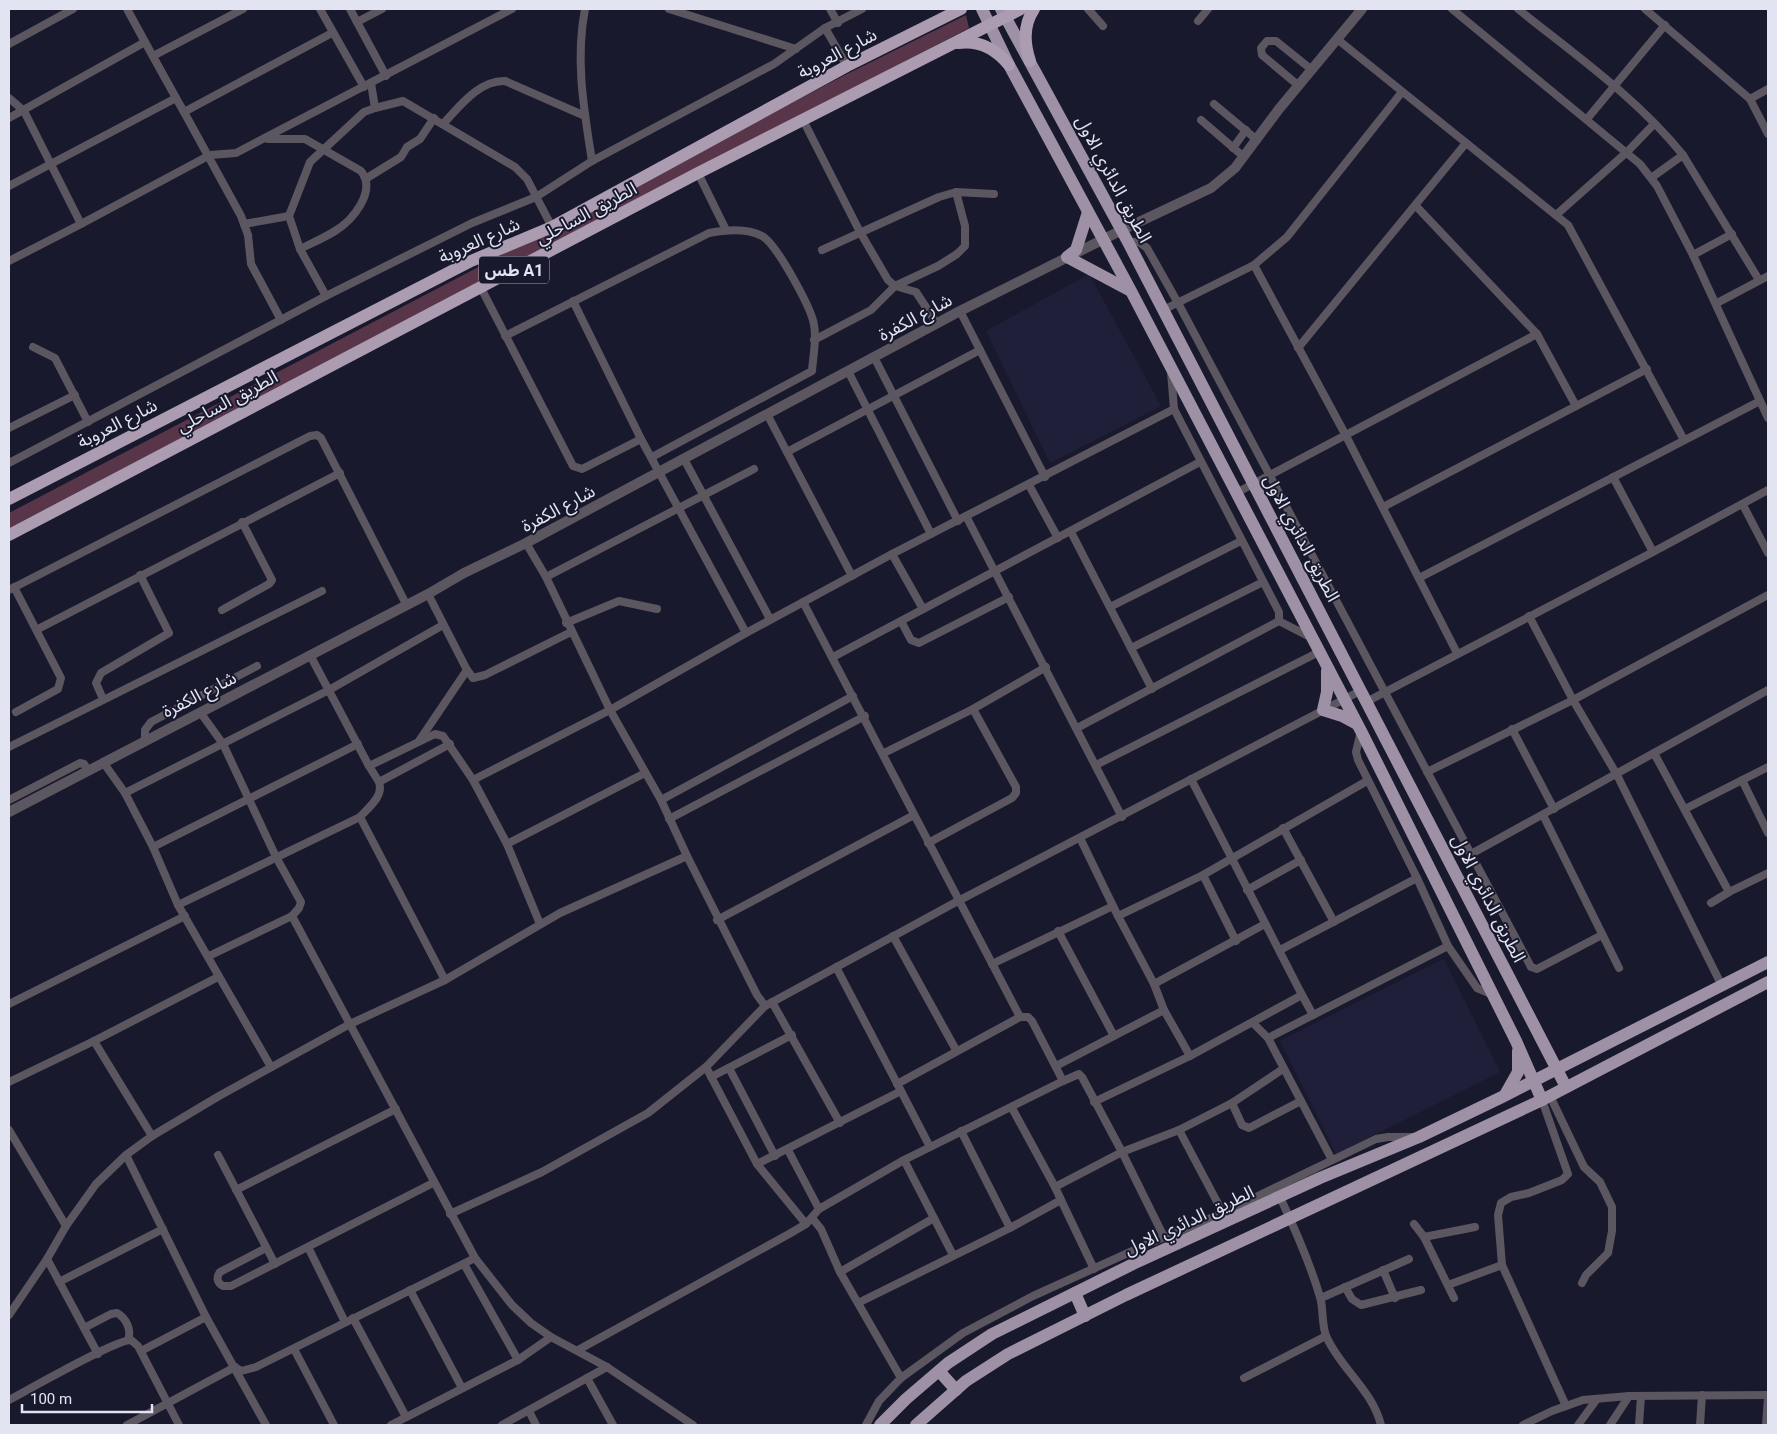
<svg xmlns="http://www.w3.org/2000/svg" width="1777" height="1434" font-family="Roboto,'Noto Sans Arabic',sans-serif">
	<rect width="100%" height="100%" fill="#19192d"/>
	<!-- built -->
	<g fill="#1f1f39">
		<path d="M1089,274L1161,406L1050,463L986,331Z"/>
		<path d="M1444,959L1500,1072L1336,1154L1280,1041Z"/>
	</g>
	<!-- green -->
	<path fill="#583549" d="M966,15L969,28L9,528V513L843,76Z"/>
	<g fill="none" stroke-linecap="round" stroke-linejoin="round">
		<!-- minor -->
		<g stroke="#5c5660" stroke-width="8">
			<path d="M320,9L364,87"/>
			<path d="M350,9L386,76"/>
			<path d="M585,9C575,60 584,110 592,161"/>
			<path d="M669,9L796,49"/>
			<path d="M830,9L838,23"/>
			<path d="M1088,9L1103,26"/>
			<path d="M1452,9L1640,164L1657,186L1693,255L1768,418"/>
			<path d="M1518,9C1574,54 1637,98 1683,155L1759,280"/>
			<path d="M1645,9L1750,99L1768,134"/>
			<path d="M1198,21L1208,9"/>
			<path d="M357,22L382,9"/>
			<path d="M825,28L847,66"/>
			<path d="M1337,39L1568,225L1684,440"/>
			<path d="M145,42L176,98"/>
			<path d="M9,44L73,9"/>
			<path d="M153,56L243,9"/>
			<path d="M1299,86L1262,55L1261,48L1267,41H1276L1312,70"/>
			<path d="M9,98L24,111L81,224L210,155L236,153L512,9"/>
			<path d="M1750,99L1768,89"/>
			<path d="M1214,104L1257,140"/>
			<path d="M375,108L403,101L515,167L527,179L552,227"/>
			<path d="M184,112L241,216L248,235L251,264L281,320"/>
			<path d="M9,118L145,42L127,9"/>
			<path d="M1587,119L1665,25"/>
			<path d="M803,120L860,232L888,280L895,286L916,292L937,324"/>
			<path d="M1201,120L1244,157"/>
			<path d="M443,124C459,107 479,80 505,81L585,116"/>
			<path d="M268,139H305L361,171C377,191 353,220 335,231C324,238 312,243 300,249"/>
			<path d="M1233,148L1246,130"/>
			<path d="M698,173L726,230"/>
			<path d="M367,178L401,157L407,147L420,139L434,118"/>
			<path d="M1651,178L1683,155"/>
			<path d="M9,186L176,98L184,112L332,33"/>
			<path d="M1416,206L1537,334L1576,406"/>
			<path d="M1556,215L1627,152L1654,124"/>
			<path d="M244,224L289,216"/>
			<path d="M1128,242H1139L1147,248L1178,303L1531,967L1537,969L1602,935"/>
			<path d="M822,250L939,197L956,192L994,194"/>
			<path d="M1693,255L1732,234"/>
			<path d="M9,261L81,224"/>
			<path d="M1254,265L1345,434L1457,653"/>
			<path d="M481,288L573,466L582,469L641,439"/>
			<path d="M326,296L300,249L289,216L310,162L364,112L375,108L371,83"/>
			<path d="M573,301L641,439L746,633"/>
			<path d="M1717,303L1768,276"/>
			<path d="M1163,310L1254,265L1287,237L1402,92"/>
			<path d="M960,311L1045,477"/>
			<path d="M505,336L709,233C725,230 747,228 762,236C776,243 812,309 814,325C817,339 813,356 812,371L652,457"/>
			<path d="M814,340L871,310L895,286L938,266L957,254L965,246V226L956,192"/>
			<path d="M33,347L55,358L88,422"/>
			<path d="M1298,348L1466,143"/>
			<path d="M874,357L958,521"/>
			<path d="M848,371L931,534"/>
			<path d="M767,414L852,576"/>
			<path d="M9,428L75,395"/>
			<path d="M787,452L980,350"/>
			<path d="M684,459L770,619"/>
			<path d="M9,463L326,296L472,223L536,197L592,161L774,64L825,28L862,9"/>
			<path d="M1613,477L1653,552"/>
			<path d="M1029,485L1058,538"/>
			<path d="M1236,493L1537,334"/>
			<path d="M1743,505L1768,553"/>
			<path d="M1383,507L1647,369"/>
			<path d="M966,516L1122,817"/>
			<path d="M1071,532L1152,689"/>
			<path d="M892,554L923,609"/>
			<path d="M546,577L754,469"/>
			<path d="M1419,578L1760,401"/>
			<path d="M14,587L61,678L58,689L16,712"/>
			<path d="M9,590L310,436L317,435L321,438L406,604"/>
			<path d="M428,594L467,670L473,678L485,675L571,632"/>
			<path d="M803,602L1020,1017"/>
			<path d="M1110,607L1241,541"/>
			<path d="M222,610L269,584L272,580L242,522"/>
			<path d="M1529,616L1573,700L1617,775L1722,986"/>
			<path d="M901,621L911,640L919,643L1009,597"/>
			<path d="M1279,621L1310,637"/>
			<path d="M566,623L619,601L657,609"/>
			<path d="M38,629L340,473"/>
			<path d="M1131,648L1263,582"/>
			<path d="M310,655L369,766L379,782"/>
			<path d="M833,657L1200,462"/>
			<path d="M103,699L96,683L101,673L169,633L140,575"/>
			<path d="M1368,701L1653,552L1768,490"/>
			<path d="M200,712L223,744L276,857L301,902L299,908L292,916L209,956"/>
			<path d="M1077,728L1279,621V612L1174,409L1171,372"/>
			<path d="M1512,729L1554,809"/>
			<path d="M1361,731L1356,752L1358,760L1417,878L1448,946L1477,988L1491,994"/>
			<path d="M145,740V730L151,722L257,666"/>
			<path d="M419,741L467,670"/>
			<path d="M9,747L322,591"/>
			<path d="M884,753L973,709L1046,667"/>
			<path d="M1654,753L1729,892L1711,903"/>
			<path d="M103,762L125,793L153,847L178,905L271,1067"/>
			<path d="M1096,765L1319,652"/>
			<path d="M369,766L435,734L443,736L473,780L507,844L540,924"/>
			<path d="M1427,772L1573,700L1768,595"/>
			<path d="M1191,779L1302,995"/>
			<path d="M473,780L610,710L746,633L892,554L1174,409"/>
			<path d="M1742,780L1768,833"/>
			<path d="M125,793L329,690L443,625"/>
			<path d="M9,800L80,763L84,764L88,770"/>
			<path d="M661,800L853,696"/>
			<path d="M1685,809L1768,767"/>
			<path d="M1543,815L1619,968"/>
			<path d="M360,817L445,980"/>
			<path d="M669,819L865,716"/>
			<path d="M1283,828L1334,922"/>
			<path d="M928,843L1012,798L1016,793V787L973,709"/>
			<path d="M507,844L645,773"/>
			<path d="M153,847L358,744"/>
			<path d="M1471,854L1768,690"/>
			<path d="M687,856L757,995L765,1006L958,901L1362,690"/>
			<path d="M1203,875L1236,941"/>
			<path d="M1247,890L1301,860"/>
			<path d="M1729,892L1768,873"/>
			<path d="M178,905L360,817C369,807 384,796 379,782L450,744"/>
			<path d="M1113,906L1118,916L1203,875L1367,781"/>
			<path d="M292,916L475,1258L512,1305L531,1323L551,1337L607,1367L693,1425"/>
			<path d="M1118,916L1154,984L1164,1010"/>
			<path d="M717,920L914,815"/>
			<path d="M1058,931L1114,1036"/>
			<path d="M893,936L956,1050"/>
			<path d="M1280,950L1417,878"/>
			<path d="M992,964L1113,906L1080,838"/>
			<path d="M1154,984L1265,924"/>
			<path d="M772,1002L840,1123"/>
			<path d="M9,1004L185,916"/>
			<path d="M1253,1023L1268,1038L1313,1015"/>
			<path d="M1268,1038L1332,1160"/>
			<path d="M94,1041L152,1136"/>
			<path d="M1056,1066L1164,1010L1190,1056"/>
			<path d="M706,1067L757,1164L806,1224"/>
			<path d="M729,1068L775,1156"/>
			<path d="M711,1077L792,1035"/>
			<path d="M9,1082L94,1041L218,977"/>
			<path d="M901,1091L930,1147"/>
			<path d="M1550,1096L1584,1167L1600,1182L1612,1207V1231L1608,1253L1586,1275L1582,1283"/>
			<path d="M1542,1100L1568,1174L1562,1180L1529,1193L1511,1197L1501,1203L1498,1215L1502,1265L1566,1406"/>
			<path d="M1094,1102L1190,1056L1302,995L1313,1015L1448,946"/>
			<path d="M1232,1103L1242,1125L1249,1128L1301,1101"/>
			<path d="M1012,1108L1055,1187"/>
			<path d="M9,1130L66,1226"/>
			<path d="M1179,1130L1223,1213"/>
			<path d="M961,1131L1010,1228"/>
			<path d="M788,1150L819,1209"/>
			<path d="M126,1155L206,1317L266,1425"/>
			<path d="M218,1155L275,1264"/>
			<path d="M904,1160L953,1255"/>
			<path d="M757,1164L901,1091L836,967"/>
			<path d="M236,1190L396,1109"/>
			<path d="M1280,1197C1295,1229 1310,1263 1320,1297C1324,1310 1321,1326 1327,1338C1342,1370 1372,1390 1381,1425"/>
			<path d="M1061,1200L1094,1269"/>
			<path d="M450,1214L542,1172L648,1113L706,1067L765,1006"/>
			<path d="M812,1218L821,1229L840,1272L901,1378"/>
			<path d="M1414,1224L1424,1237L1454,1298"/>
			<path d="M1164,1237L1122,1152L1179,1130L1232,1103L1283,1069"/>
			<path d="M1424,1237L1475,1227"/>
			<path d="M308,1247L345,1322"/>
			<path d="M266,1248L220,1272C216,1277 217,1283 223,1286H231L433,1183"/>
			<path d="M47,1259L98,1354"/>
			<path d="M464,1264L518,1360"/>
			<path d="M1383,1270L1395,1298"/>
			<path d="M840,1272L934,1218"/>
			<path d="M59,1282L163,1229"/>
			<path d="M1448,1285L1502,1265"/>
			<path d="M1345,1287L1352,1299L1361,1305L1421,1290"/>
			<path d="M410,1290L462,1388"/>
			<path d="M1321,1298L1409,1259"/>
			<path d="M858,1303L1010,1228L1061,1200L1055,1187L1122,1152L1082,1077L1079,1074L1063,1081"/>
			<path d="M9,1315L47,1259L66,1226L96,1184L126,1155L152,1136L219,1096L350,1024L445,980L560,913L687,856L661,800L610,710L546,577L526,543"/>
			<path d="M353,1318L406,1417"/>
			<path d="M84,1328L111,1314L117,1313C126,1318 132,1330 128,1340"/>
			<path d="M294,1349L334,1425"/>
			<path d="M578,1350L789,1234L806,1224L819,1209L904,1160L1063,1081L1032,1021L1028,1017H1020L897,1084"/>
			<path d="M141,1351L206,1317"/>
			<path d="M235,1367L241,1371L256,1367L475,1258"/>
			<path d="M587,1378L613,1425"/>
			<path d="M1244,1378L1326,1336"/>
			<path d="M9,1400C28,1390 117,1339 131,1340L138,1346L179,1425"/>
			<path d="M529,1411L536,1425"/>
			<path d="M127,1425L235,1367"/>
			<path d="M391,1425L518,1360L551,1337"/>
			<path d="M502,1425L607,1367"/>
			<path d="M866,1425L879,1401L901,1378L963,1333L1033,1296L1150,1243L1223,1213L1376,1139L1388,1137H1412"/>
			<path d="M1523,1425L1552,1411L1583,1400L1629,1396L1768,1395"/>
			<path d="M1578,1425L1597,1399"/>
			<path d="M1610,1425L1629,1396"/>
			<path d="M1639,1425L1641,1396"/>
			<path d="M1700,1425L1702,1395"/>
			<path d="M1766,1425L1768,1397"/>
		</g>
		<!-- tertiary -->
		<path stroke="#5c5660" stroke-width="10" d="M9,812L428,594L464,573L526,543L960,311L1122,230L1211,188L1235,168L1279,109L1362,9"/>
		<!-- primary -->
		<g stroke="#9e91a5" stroke-width="12">
			<path d="M982,9L1009,65L1131,291L1361,731L1516,1041L1542,1100"/>
			<path d="M1001,9L1128,242L1566,1087"/>
			<path d="M1088,212L1076,250L1067,257L1129,290"/>
			<path d="M1327,671V692L1323,710L1342,716L1357,724"/>
			<path d="M1505,1095L1518,1072V1051"/>
			<path d="M1075,1293L1085,1316"/>
			<path d="M939,1371L956,1390"/>
			<path d="M880,1425L906,1399L948,1363L992,1334L1137,1262L1320,1178L1419,1137L1502,1097L1768,962"/>
			<path d="M916,1425L966,1381L1008,1354L1126,1295L1542,1100L1768,982"/>
		</g>
		<!-- trunk -->
		<g stroke="#ab9cb2" stroke-width="12">
			<path d="M958,43C979,40 996,49 1009,65"/>
			<path d="M1030,61C1024,43 1023,25 1034,9"/>
			<path d="M9,499L471,261L552,227L847,66L961,9"/>
			<path d="M9,535L698,173L1021,9"/>
		</g>
	</g>
	<g text-anchor="middle" dominant-baseline="central" stroke-width="4" stroke-linejoin="round" paint-order="stroke">
		<!-- shield labels -->
		<rect fill="#19192d" stroke="#a6a7b7" stroke-width="1" x="479" y="256.5" width="70" height="27" rx="4"/>
		<g font-size="16" font-weight="bold" fill="#e3e4f2">
			<text x="514" y="270">طس A1</text>
		</g>
		<!-- street labels -->
		<g font-size="18" fill="#e3e4f2" stroke="#19192d">
			<text transform="translate(837 53) rotate(-28)">شارع العروبة</text>
			<text transform="translate(1114 179) rotate(62)">الطريق الدائري الاول</text>
			<text transform="translate(586 213) rotate(-28)">الطريق الساحلي</text>
			<text transform="translate(479 240) rotate(-24)">شارع العروبة</text>
			<text transform="translate(915 317) rotate(-28)">شارع الكفرة</text>
			<text transform="translate(227 401) rotate(-28)">الطريق الساحلي</text>
			<text transform="translate(117 423) rotate(-27)">شارع العروبة</text>
			<text transform="translate(558 508) rotate(-28)">شارع الكفرة</text>
			<text transform="translate(1302 538) rotate(62)">الطريق الدائري الاول</text>
			<text transform="translate(199 694) rotate(-27)">شارع الكفرة</text>
			<text transform="translate(1489 898) rotate(63)">الطريق الدائري الاول</text>
			<text transform="translate(1189 1220) rotate(-25)">الطريق الدائري الاول</text>
		</g>
	</g>
	<!-- border -->
	<rect width="1777" height="1434" fill="none" stroke="#e3e4f2" stroke-width="20"/>
	<!-- scale -->
	<path d="M22 1404v8h130v-8" fill="none" stroke="#e3e4f2" stroke-width="2.5"/>
	<text x="30" y="1404" font-size="15" fill="#e3e4f2" stroke="#19192d" stroke-width="4" paint-order="stroke">100 m</text>
</svg>
